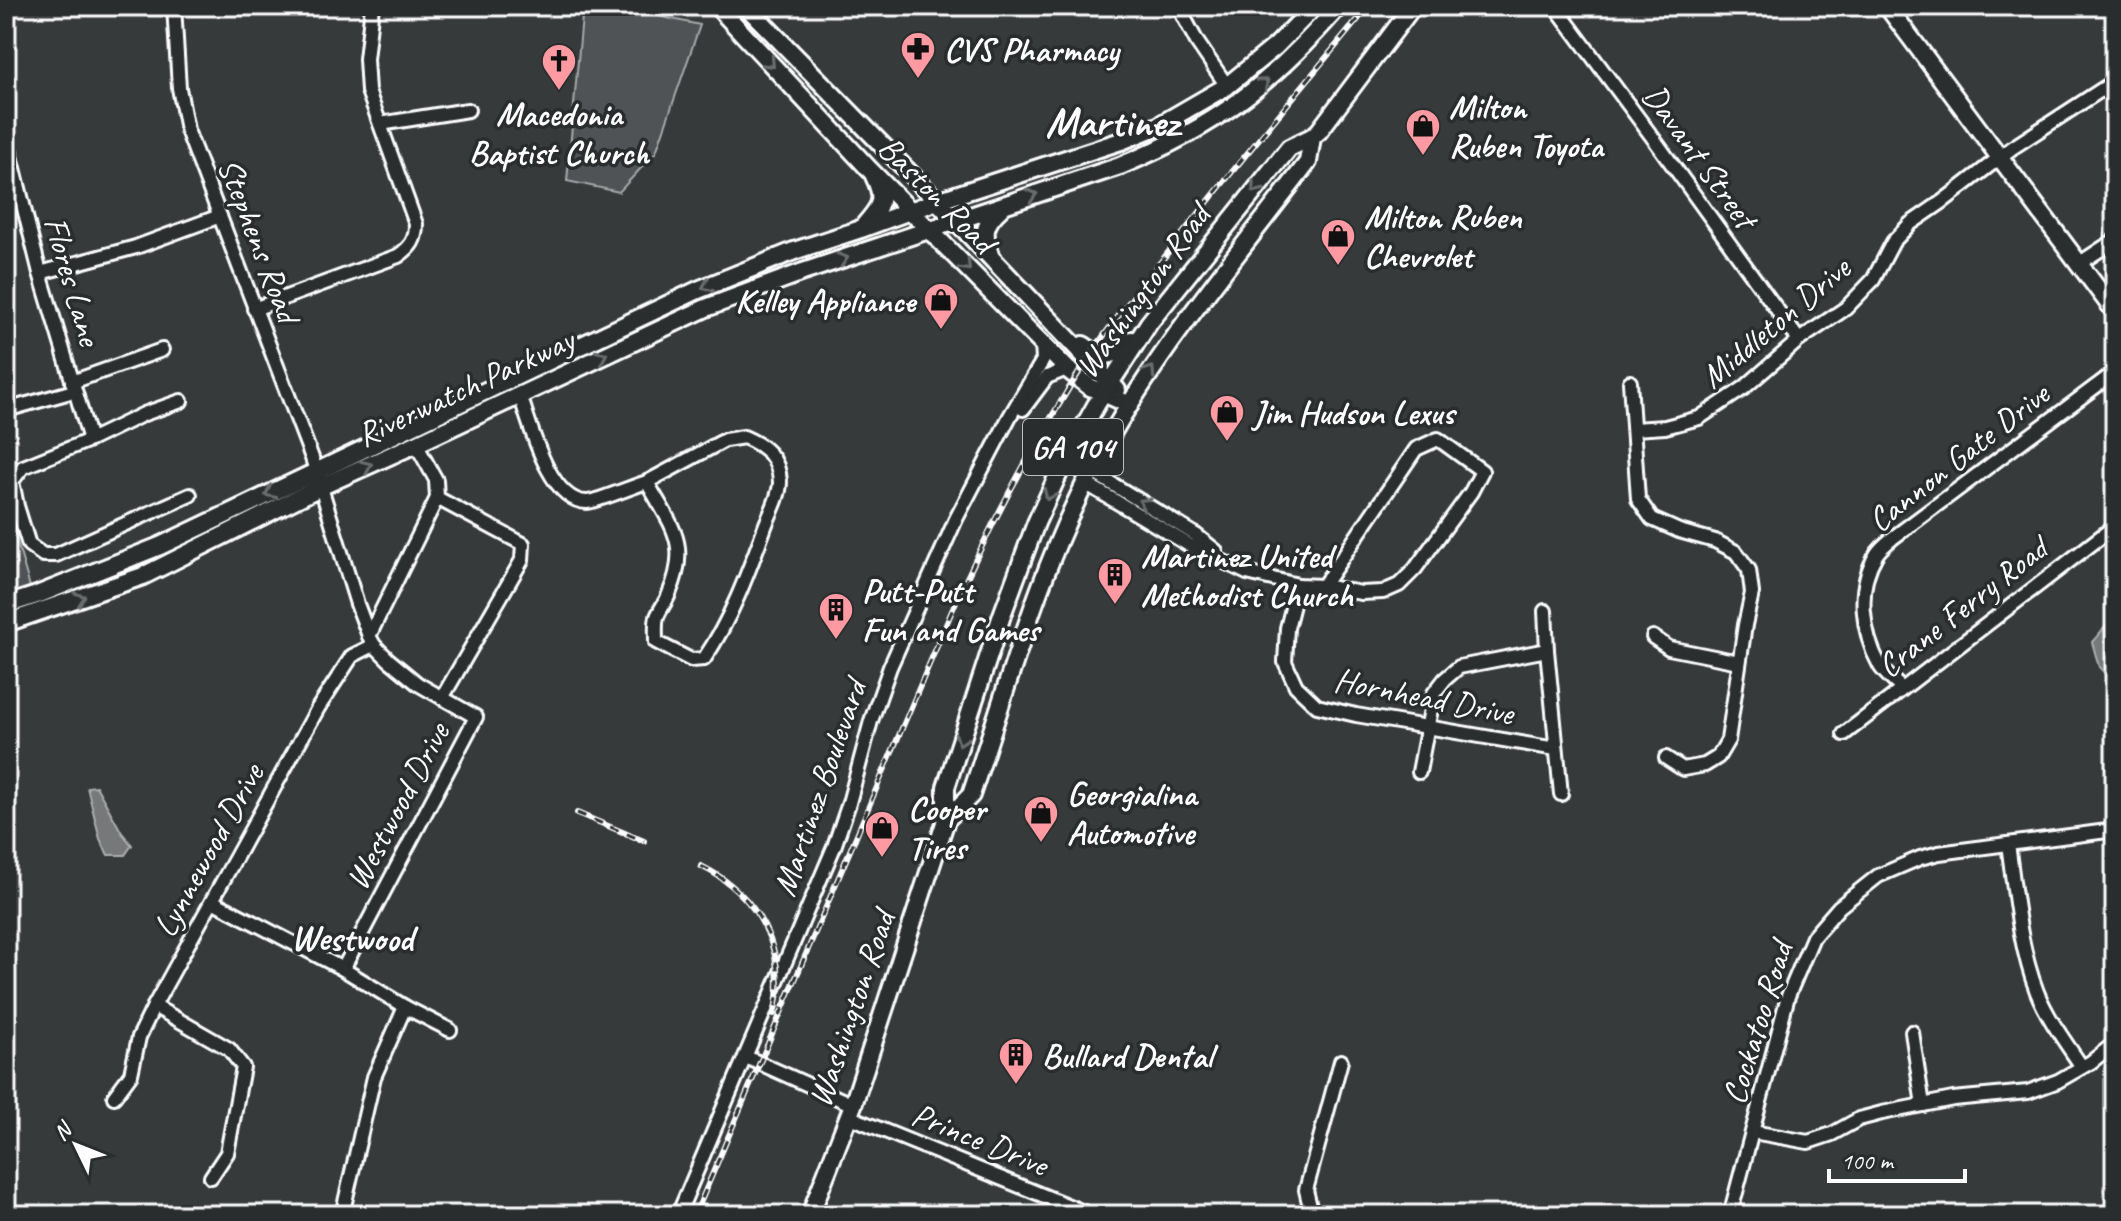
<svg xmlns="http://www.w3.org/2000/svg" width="2121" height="1221" font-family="Caveat,sans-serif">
	<rect width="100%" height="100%" fill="#373a3b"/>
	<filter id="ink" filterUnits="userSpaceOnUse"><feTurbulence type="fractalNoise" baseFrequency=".0125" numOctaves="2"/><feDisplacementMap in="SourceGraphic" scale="16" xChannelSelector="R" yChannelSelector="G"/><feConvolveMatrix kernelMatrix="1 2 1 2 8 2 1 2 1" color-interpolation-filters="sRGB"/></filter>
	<g filter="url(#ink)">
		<!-- green -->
		<g fill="#505354" stroke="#a8a9aa" stroke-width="2">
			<path d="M583,6H611L700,25L656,152L619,192L567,181Z"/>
			<path d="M6,504L30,587L6,596Z"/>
		</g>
		<!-- water -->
		<g fill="#767879" stroke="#adaeaf" stroke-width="2">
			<path d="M2113,618H2115V685L2099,667L2092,642Z"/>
			<path d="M96,786L122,833L132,845L125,855H108L100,839L87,787Z"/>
		</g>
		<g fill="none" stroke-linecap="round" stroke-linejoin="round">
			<defs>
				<g id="minor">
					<path d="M174,6L179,88L187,130L312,458L357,604L369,636L374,645L389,660L418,684L476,717L343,969"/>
					<path d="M1178,6L1197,42L1227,86"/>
					<path d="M1555,6L1656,142L1799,340"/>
					<path d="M380,124L468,110"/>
					<path d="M6,136L40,273L90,440"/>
					<path d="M2080,263L2115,240"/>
					<path d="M40,273L136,247L220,216"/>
					<path d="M254,309L398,256C411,247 416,240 416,224L368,91L366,59L372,6"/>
					<path d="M72,382L162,350"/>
					<path d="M1630,382L1638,499L1652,519L1679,531L1715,541L1736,552L1749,570L1752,593L1745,625L1728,740L1718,757L1705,765L1683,769L1666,758"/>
					<path d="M520,395C530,424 549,502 587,502C596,502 636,485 647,482"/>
					<path d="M181,401L144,414L90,440L23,467L12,481L17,506L29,545L43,555H56L190,495"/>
					<path d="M1023,409L1047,377L1067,369"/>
					<path d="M6,410L74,391"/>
					<path d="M1634,429L1665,427L1699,418L1744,388L1799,340L1846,308L1873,280L1893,242L1910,224L1942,202L2012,148L2115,81"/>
					<path d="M744,437C765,446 779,457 780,482C780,495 771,512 766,524C749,570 732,618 704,659L691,660L656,642C656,634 655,624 657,617C660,609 666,602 669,594C691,543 671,526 647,482L725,440Z"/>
					<path d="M1091,471L1196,535L1216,551"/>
					<path d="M1085,483L1189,545L1247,573L1298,585L1323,586L1361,593L1383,592L1399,585L1415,569L1471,492L1482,471L1438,439L1416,449L1323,586"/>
					<path d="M437,498L523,544L522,560L442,698"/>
					<path d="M1298,585L1287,628L1285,662L1296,686L1317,706L1356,715L1556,749"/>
					<path d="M1545,611L1547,650L1561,794"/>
					<path d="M369,636L437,498L436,480L416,444"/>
					<path d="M1653,637L1669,648L1739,662"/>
					<path d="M1902,689C1895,682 1885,674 1880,666C1862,633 1856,588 1876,555C1880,548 1888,542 1894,537L2115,372"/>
					<path d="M1844,734L2115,526"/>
					<path d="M1419,772L1434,693L1445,679L1459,667L1547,650"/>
					<path d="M2008,844C2015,893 2019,945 2037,992C2048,1019 2066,1043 2082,1067"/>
					<path d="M212,901L343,969L405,1007L450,1030"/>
					<path d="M154,1006L229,1049L243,1067L227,1153L211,1177"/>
					<path d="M1912,1032L1923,1105"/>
					<path d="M746,1057L853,1105"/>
					<path d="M114,1097L131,1074L139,1037L154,1006L318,708L352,656L374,645"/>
					<path d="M848,1116L1091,1215"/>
					<path d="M1753,1132L1808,1142L1832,1134L1859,1119L1882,1113L1953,1099L2028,1092L2058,1081L2091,1062L2115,1043"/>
					<path d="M342,1215L374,1077L405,1007"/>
					<path d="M678,1215L834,847L849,803L871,721L890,667L956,519L1010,416L1043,360L1042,344"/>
					<path d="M1312,1215L1306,1190L1341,1061"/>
					<path d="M1730,1215L1788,996L1813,937L1839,907L1878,876L1920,858L1939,853L2115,830"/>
				</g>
				<g id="major">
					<path d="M717,6L871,171L1067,369L1090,387L1130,405"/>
					<path d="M746,6L937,201L1117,390"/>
					<path d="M1887,6L2115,312"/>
					<path d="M862,228C879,208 887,202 874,176"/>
					<path d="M990,255C983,233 983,224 1001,208"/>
					<path d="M1083,345C1105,361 1111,357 1131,340"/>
					<path d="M6,605L37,595L160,546L698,290L794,251L861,229L937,201L1121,141L1158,126L1227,86L1276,46L1315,6"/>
					<path d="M6,623L143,576L322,486L416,444L706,308L803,272L1120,166C1216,127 1271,84 1339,6"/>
					<path d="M946,820L971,795C1008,686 1038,572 1092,470C1150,358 1232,262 1308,162L1312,137"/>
					<path d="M810,1215L853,1105L946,820V787L1002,615L1036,523L1063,464L1096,405L1149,323L1289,148L1312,137L1319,131L1413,6"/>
				</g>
			</defs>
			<!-- minor casing -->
			<use href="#minor" stroke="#fff" stroke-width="18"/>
			<!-- major casing -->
			<use href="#major" stroke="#fff" stroke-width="22"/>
			<!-- minor -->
			<use href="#minor" stroke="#2a2d2e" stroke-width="12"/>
			<!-- major -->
			<use href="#major" stroke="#2a2d2e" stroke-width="16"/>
			<defs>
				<g id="rail">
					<path d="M577,813L644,841"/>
					<path d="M701,866C758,894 789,951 774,1014"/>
					<path d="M695,1215L954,606C994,517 1039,432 1093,351C1117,316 1144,283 1170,250C1234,167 1302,87 1369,6"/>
				</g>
			</defs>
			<!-- rail casing -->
			<use href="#rail" stroke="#fff" stroke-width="6"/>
			<!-- rail -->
			<use href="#rail" stroke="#2a2d2e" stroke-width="3" stroke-dasharray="9" stroke-linecap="butt"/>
		</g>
		<!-- one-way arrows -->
		<defs><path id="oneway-chevron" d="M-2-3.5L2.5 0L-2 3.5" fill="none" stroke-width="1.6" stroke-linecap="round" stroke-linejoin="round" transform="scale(2)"/></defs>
		<g stroke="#6a6c6d">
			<use href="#oneway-chevron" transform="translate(770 63) rotate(47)"/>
			<use href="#oneway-chevron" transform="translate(1264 83) rotate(-40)"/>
			<use href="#oneway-chevron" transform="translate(1256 188) rotate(129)"/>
			<use href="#oneway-chevron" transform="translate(1032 195) rotate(-18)"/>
			<use href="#oneway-chevron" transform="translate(843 259) rotate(-18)"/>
			<use href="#oneway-chevron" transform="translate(966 266) rotate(46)"/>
			<use href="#oneway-chevron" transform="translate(707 286) rotate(157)"/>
			<use href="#oneway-chevron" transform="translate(602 356) rotate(-25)"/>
			<use href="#oneway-chevron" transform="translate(1150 371) rotate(-57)"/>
			<use href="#oneway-chevron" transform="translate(367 466) rotate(-24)"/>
			<use href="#oneway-chevron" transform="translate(270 493) rotate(154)"/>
			<use href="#oneway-chevron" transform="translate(1049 495) rotate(115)"/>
			<use href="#oneway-chevron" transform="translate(1144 503) rotate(-148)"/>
			<use href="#oneway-chevron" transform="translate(80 598) rotate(-19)"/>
			<use href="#oneway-chevron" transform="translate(961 740) rotate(108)"/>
		</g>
	</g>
	<!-- icons -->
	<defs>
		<symbol id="pharmacy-pin" viewBox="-11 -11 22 30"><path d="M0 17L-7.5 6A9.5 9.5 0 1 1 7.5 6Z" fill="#ff9aa2" stroke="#2a2d2e"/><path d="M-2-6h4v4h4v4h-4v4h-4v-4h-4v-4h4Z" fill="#111"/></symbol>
		<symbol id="church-pin" viewBox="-11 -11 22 30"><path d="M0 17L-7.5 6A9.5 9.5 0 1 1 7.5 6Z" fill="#ff9aa2" stroke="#2a2d2e"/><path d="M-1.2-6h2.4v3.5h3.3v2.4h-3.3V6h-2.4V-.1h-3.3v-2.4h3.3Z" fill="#111"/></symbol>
		<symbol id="shop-pin" viewBox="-11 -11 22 30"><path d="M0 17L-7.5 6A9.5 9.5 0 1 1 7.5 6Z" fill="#ff9aa2" stroke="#2a2d2e"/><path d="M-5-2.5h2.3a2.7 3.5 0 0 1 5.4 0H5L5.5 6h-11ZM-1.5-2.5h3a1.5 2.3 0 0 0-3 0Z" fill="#111"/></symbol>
		<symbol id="building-pin" viewBox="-11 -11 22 30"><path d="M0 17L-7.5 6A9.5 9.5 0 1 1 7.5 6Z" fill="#ff9aa2" stroke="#2a2d2e"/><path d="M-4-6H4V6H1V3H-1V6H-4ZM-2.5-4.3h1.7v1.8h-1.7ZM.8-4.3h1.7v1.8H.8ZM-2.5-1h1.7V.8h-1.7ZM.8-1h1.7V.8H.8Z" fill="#111"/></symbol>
	</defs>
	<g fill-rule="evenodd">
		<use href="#pharmacy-pin" x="898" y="29" width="40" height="54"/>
		<use href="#church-pin" x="539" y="41" width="40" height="54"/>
		<use href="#shop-pin" x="1403" y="106" width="40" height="54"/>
		<use href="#shop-pin" x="1318" y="216" width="40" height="54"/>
		<use href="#shop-pin" x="921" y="280" width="40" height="54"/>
		<use href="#shop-pin" x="1207" y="392" width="40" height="54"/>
		<use href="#building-pin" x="1095" y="555" width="40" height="54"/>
		<use href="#building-pin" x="816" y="590" width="40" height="54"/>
		<use href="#shop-pin" x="1021" y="793" width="40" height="54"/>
		<use href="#shop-pin" x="862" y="808" width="40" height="54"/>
		<use href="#building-pin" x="996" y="1035" width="40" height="54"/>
	</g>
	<g text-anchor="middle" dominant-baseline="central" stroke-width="7" stroke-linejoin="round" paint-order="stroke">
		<!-- shield labels -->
		<rect fill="#2a2d2e" stroke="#bfc0c0" stroke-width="2" x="1023" y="419" width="100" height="56" rx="6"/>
		<g font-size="32" font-weight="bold" fill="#fff">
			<text x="1073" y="447">GA 104</text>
		</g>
		<!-- poi labels -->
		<g font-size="34" font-weight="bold" fill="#fff" stroke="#2a2d2e" text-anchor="start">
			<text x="944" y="49">CVS Pharmacy</text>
			<text x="1449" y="106">Milton<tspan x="1449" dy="39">Ruben Toyota</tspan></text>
			<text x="559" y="113" text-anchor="middle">Macedonia<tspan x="559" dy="39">Baptist Church</tspan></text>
			<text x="1364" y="216">Milton Ruben<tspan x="1364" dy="39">Chevrolet</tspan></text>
			<text x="915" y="300" text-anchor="end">Kelley Appliance</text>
			<text x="1253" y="412">Jim Hudson Lexus</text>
			<text x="1141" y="555">Martinez United<tspan x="1141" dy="39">Methodist Church</tspan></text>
			<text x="862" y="590">Putt-Putt<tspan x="862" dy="39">Fun and Games</tspan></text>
			<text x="1067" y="793">Georgialina<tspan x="1067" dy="39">Automotive</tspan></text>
			<text x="908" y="808">Cooper<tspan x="908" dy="39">Tires</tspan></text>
			<text x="1042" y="1055">Bullard Dental</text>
		</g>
		<!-- street labels -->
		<g font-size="34" fill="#fff" stroke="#2a2d2e">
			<text transform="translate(1700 156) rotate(54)">Davant Street</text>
			<text transform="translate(937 194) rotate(45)">Baston Road</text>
			<text transform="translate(259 240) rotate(69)">Stephens Road</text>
			<text transform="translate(73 281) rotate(74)">Flores Lane</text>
			<text transform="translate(1142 291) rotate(-54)">Washington Road</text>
			<text transform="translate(1775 322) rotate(-40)">Middleton Drive</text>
			<text transform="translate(465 387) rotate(-25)">Riverwatch Parkway</text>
			<text transform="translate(1958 457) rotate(-38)">Cannon Gate Drive</text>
			<text transform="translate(1962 607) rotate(-38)">Crane Ferry Road</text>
			<text transform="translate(1424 696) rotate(11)">Hornhead Drive</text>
			<text transform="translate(819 788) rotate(-71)">Martinez Boulevard</text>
			<text transform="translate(397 806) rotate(-62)">Westwood Drive</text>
			<text transform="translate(208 850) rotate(-61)">Lynnewood Drive</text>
			<text transform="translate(851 1009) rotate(-71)">Washington Road</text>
			<text transform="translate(1757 1023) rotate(-73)">Cockatoo Road</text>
			<text transform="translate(980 1139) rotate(22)">Prince Drive</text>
		</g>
		<!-- neighbourhood labels -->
		<g font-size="36" font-weight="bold" fill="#fff" stroke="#2a2d2e">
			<text x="352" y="938">Westwood</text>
		</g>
		<!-- district labels -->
		<g font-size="42" font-weight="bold" fill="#fff" stroke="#2a2d2e">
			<text x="1112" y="122">Martinez</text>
		</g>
	</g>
	<!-- margin -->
	<rect width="2121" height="1221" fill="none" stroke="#2a2d2e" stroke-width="32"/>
	<rect x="16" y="16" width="2089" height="1189" fill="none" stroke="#fff" stroke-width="3" filter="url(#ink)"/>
	<!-- north arrow -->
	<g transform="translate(76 1145) rotate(313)" stroke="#2a2d2e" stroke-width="6" paint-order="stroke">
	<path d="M0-6L14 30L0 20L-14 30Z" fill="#ffffff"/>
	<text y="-12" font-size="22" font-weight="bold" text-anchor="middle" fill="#ffffff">N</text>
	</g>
	<!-- scale -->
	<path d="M1829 1169v12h136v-12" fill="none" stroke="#ffffff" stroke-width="4"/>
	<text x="1841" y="1169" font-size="24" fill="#ffffff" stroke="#2a2d2e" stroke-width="6" paint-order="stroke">100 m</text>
</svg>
